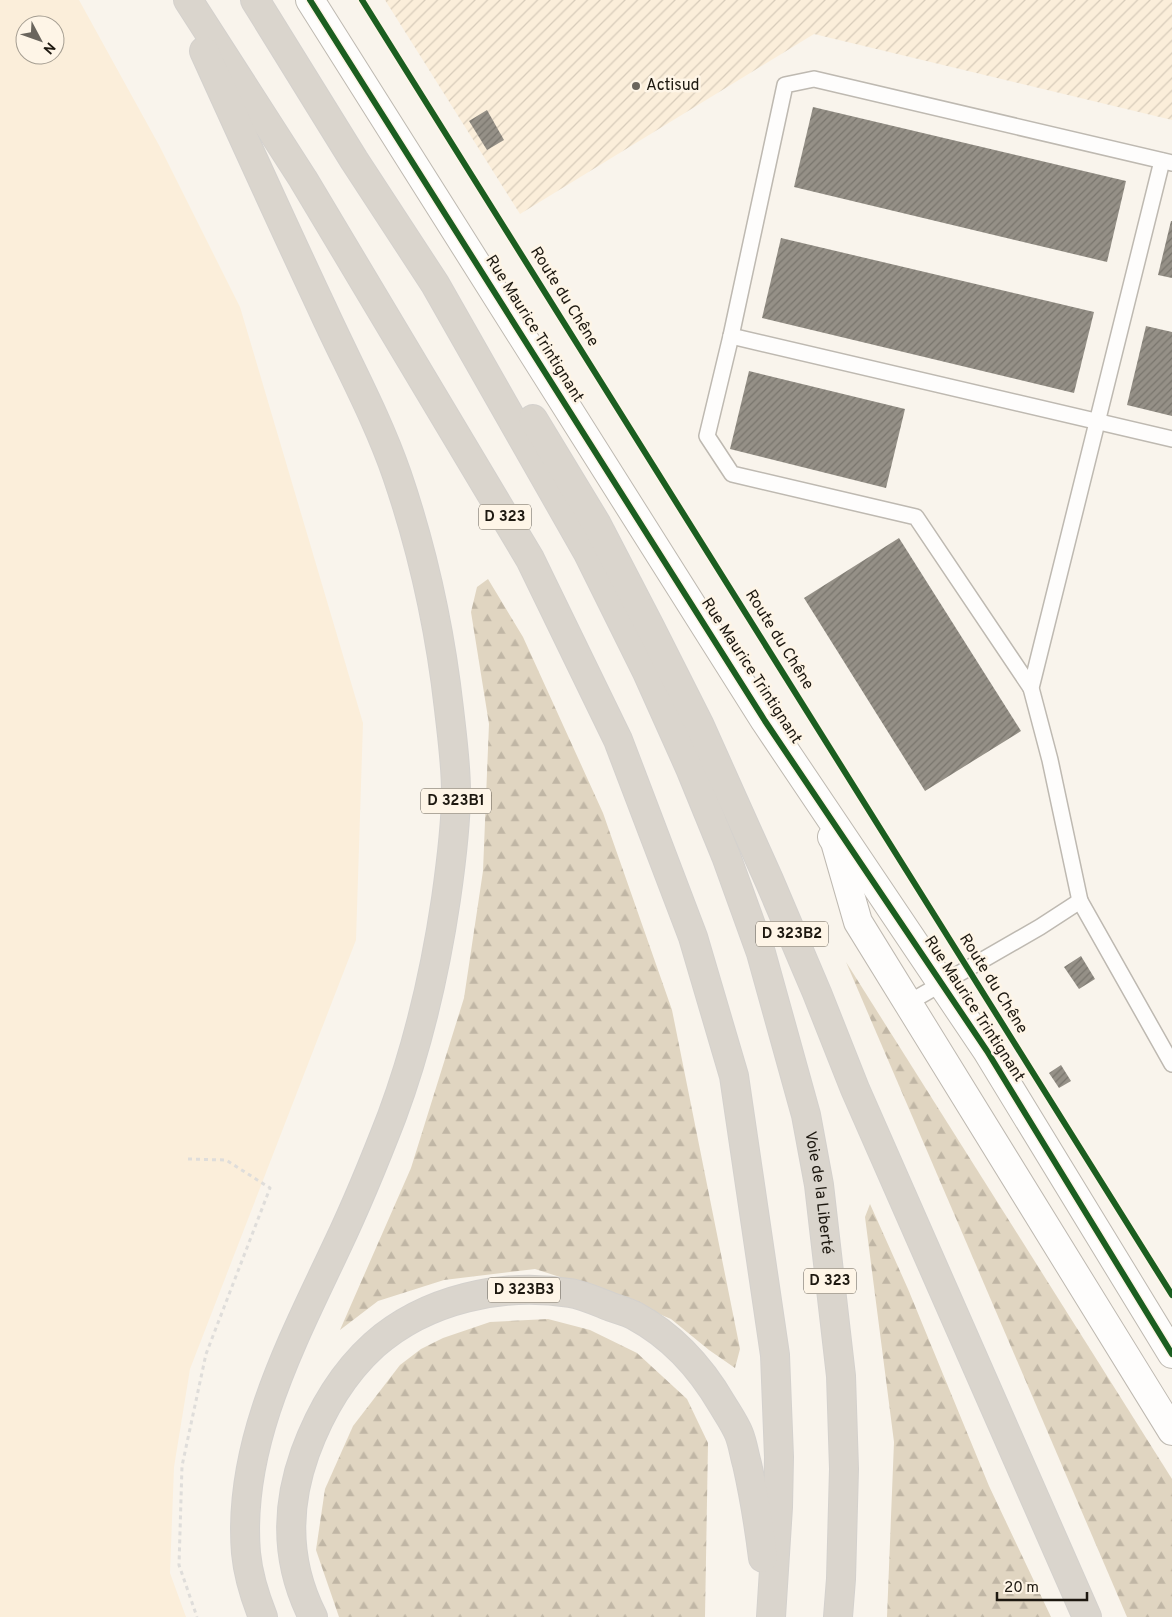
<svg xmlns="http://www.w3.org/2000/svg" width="1172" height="1617" font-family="Overpass,sans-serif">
	<defs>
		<pattern id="industrial-furrows" width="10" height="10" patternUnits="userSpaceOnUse" patternTransform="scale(1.25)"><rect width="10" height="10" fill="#fbeeda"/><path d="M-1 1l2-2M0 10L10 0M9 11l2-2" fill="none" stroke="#d7cbba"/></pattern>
		<pattern id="forest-firs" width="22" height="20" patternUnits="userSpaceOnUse" patternTransform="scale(1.25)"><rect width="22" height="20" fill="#e0d5c1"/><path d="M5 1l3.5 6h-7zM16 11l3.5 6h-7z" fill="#c0b6a5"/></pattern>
		<pattern id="building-hatch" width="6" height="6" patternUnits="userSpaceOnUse" patternTransform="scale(1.25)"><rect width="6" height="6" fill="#959087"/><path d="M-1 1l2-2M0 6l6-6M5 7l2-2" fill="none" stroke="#79756d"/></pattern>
	</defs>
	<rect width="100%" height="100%" fill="#f9f4ec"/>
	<!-- built -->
	<path fill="#fbeeda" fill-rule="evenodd" d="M0,0H79L160,147L240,307L363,723L356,940L190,1369L174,1467L170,1573L186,1617H0ZM25,25H55V55H25Z"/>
	<!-- industrial -->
	<path fill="url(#industrial-furrows)" d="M385,0H1172V120L814,34L520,214Z"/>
	<!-- forest -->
	<g fill="url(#forest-firs)">
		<path d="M488,579L523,637L603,813L672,1010L740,1349L735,1368L709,1350L671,1319L607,1292L535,1269L444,1280L378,1301L340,1330L411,1168L464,998L483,871L489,724L471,612L477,587Z"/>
		<path d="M846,962L1172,1479V1617H1127Z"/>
		<path d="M870,1204L908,1289L989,1486L1051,1617H887L894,1442L865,1217Z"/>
		<path d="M548,1319L590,1330L637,1353L687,1399L708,1443L705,1617H339L316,1550L325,1489L353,1426L400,1365L421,1349L443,1338L490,1322Z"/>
	</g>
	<!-- building -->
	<g fill="url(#building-hatch)">
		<path d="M813,107L1126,181L1107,262L794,187Z"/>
		<path d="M487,110L504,140L487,150L469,121Z"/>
		<path d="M1171,221H1172V278L1158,275Z"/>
		<path d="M781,238L1094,312L1074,393L762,318Z"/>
		<path d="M1146,326L1172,332V416L1127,405Z"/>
		<path d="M749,371L905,409L886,488L730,449Z"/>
		<path d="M899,538L1021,731L925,791L804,598Z"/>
		<path d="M1081,956L1095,979L1079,989L1064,967Z"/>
		<path d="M1061,1065L1071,1081L1059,1088L1049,1073Z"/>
	</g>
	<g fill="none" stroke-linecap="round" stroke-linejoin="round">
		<defs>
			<g id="lane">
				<path d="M731,336L1172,439"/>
				<path d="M1031,688L916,517L732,474L707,436L731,336L785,85L814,79L1172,163"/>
				<path d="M1080,901L1050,760L1031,688L1162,161"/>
				<path d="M908,1003L1040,927L1080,901L1172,1064"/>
			</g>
			<g id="street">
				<path d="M310,0L765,721L987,1051L1172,1354"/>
				<path d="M832,837L835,842L858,922L1172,1431"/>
			</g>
			<g id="highway">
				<path d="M188,0L303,179L530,559L618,740L693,937L734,1076L775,1355L779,1457L778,1507L771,1617"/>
				<path id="s1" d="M255,0L354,160L435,284L588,553L647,672L690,768L726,856L761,953L806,1115L819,1185L841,1376L844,1469L841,1579L838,1617"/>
				<path d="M204,51C243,137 282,223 322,308C347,363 377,417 397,475C423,551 440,629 449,709C452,736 456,764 456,792C456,827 451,864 446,899C435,973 418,1046 392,1116C375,1160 357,1204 337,1246C292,1342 237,1444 246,1553C248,1574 255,1597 263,1617"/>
				<path d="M533,419L596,523L650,627L699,724L769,880L817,993L855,1089L1087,1617"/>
				<path d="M313,1617C286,1564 285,1509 305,1453C320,1412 341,1375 374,1345C426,1299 503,1282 570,1293C583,1295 598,1302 611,1307C619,1310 628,1312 635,1316C672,1336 701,1368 722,1404C728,1414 735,1424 739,1434C743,1444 744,1454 747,1464C754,1495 759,1526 763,1558"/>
			</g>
		</defs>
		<!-- lane casing -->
		<use href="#lane" stroke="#beb9b1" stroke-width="18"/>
		<!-- street casing -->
		<use href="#street" stroke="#beb9b1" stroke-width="30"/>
		<!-- highway casing -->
		<use href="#highway" stroke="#d4d1cd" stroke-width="30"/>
		<!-- path -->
		<path stroke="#dfddda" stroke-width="3" stroke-dasharray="4 4" stroke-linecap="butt" d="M188,1159L226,1160L270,1188L206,1354L182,1466L179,1565L197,1617"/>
		<!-- lane -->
		<use href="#lane" stroke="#fefdfc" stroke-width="15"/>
		<!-- street -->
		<use href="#street" stroke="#fefdfc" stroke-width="28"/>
		<!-- highway -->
		<use href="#highway" stroke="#dad5cd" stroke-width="28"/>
		<defs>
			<g id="cycleway">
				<path d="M310,0L765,721L987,1051L1172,1354"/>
				<path d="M362,0L1172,1295"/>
			</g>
		</defs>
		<!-- cycleway casing -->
		<use href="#cycleway" stroke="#fef5e7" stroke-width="9"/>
		<!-- cycleway -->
		<use href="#cycleway" stroke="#1b5e20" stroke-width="6"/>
	</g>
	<!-- markers -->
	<circle fill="#6a655d" stroke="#fef5e7" stroke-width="2" cx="636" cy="86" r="5"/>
	<g text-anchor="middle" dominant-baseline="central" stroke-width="5" stroke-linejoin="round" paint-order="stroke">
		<!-- shield labels -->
		<g fill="#fef5e7" stroke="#605a50" stroke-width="1">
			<rect x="479" y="504.5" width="52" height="25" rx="4"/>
			<rect x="421" y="788.5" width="70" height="25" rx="4"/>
			<rect x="756" y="921.5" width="72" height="25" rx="4"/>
			<rect x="804" y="1268.5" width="52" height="25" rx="4"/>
			<rect x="488" y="1277.5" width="72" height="25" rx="4"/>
		</g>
		<g font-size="15" font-weight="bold" fill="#1d1810">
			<text x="505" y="517">D 323</text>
			<text x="456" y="801">D 323B1</text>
			<text x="792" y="934">D 323B2</text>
			<text x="830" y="1281">D 323</text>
			<text x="524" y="1290">D 323B3</text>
		</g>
		<!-- poi labels -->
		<g font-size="16" fill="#1d1810" stroke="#fef5e7" text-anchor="start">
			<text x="646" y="86">Actisud</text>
		</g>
		<!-- street labels -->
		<g font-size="16" fill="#1d1810" stroke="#fef5e7">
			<text transform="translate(564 297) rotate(58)">Route du Chêne</text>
			<text transform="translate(534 329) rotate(58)">Rue Maurice Trintignant</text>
			<text transform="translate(779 640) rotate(58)">Route du Chêne</text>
			<text transform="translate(751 671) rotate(57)">Rue Maurice Trintignant</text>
			<text transform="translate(993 984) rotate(58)">Route du Chêne</text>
			<text transform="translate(974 1009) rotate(57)">Rue Maurice Trintignant</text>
			<text stroke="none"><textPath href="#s1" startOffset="1329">Voie de la Liberté</textPath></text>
		</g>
	</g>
	<!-- north arrow -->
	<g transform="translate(40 40) rotate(131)"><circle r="24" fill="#fef5e7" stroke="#a49d91"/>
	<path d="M0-4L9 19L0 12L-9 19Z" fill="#6a655d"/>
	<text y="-8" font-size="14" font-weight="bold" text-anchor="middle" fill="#1d1810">N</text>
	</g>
	<!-- scale -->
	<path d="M997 1592v8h90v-8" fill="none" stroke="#1d1810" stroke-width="2.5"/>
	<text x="1004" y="1592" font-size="15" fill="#1d1810" stroke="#fef5e7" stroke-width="4" paint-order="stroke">20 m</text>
</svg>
